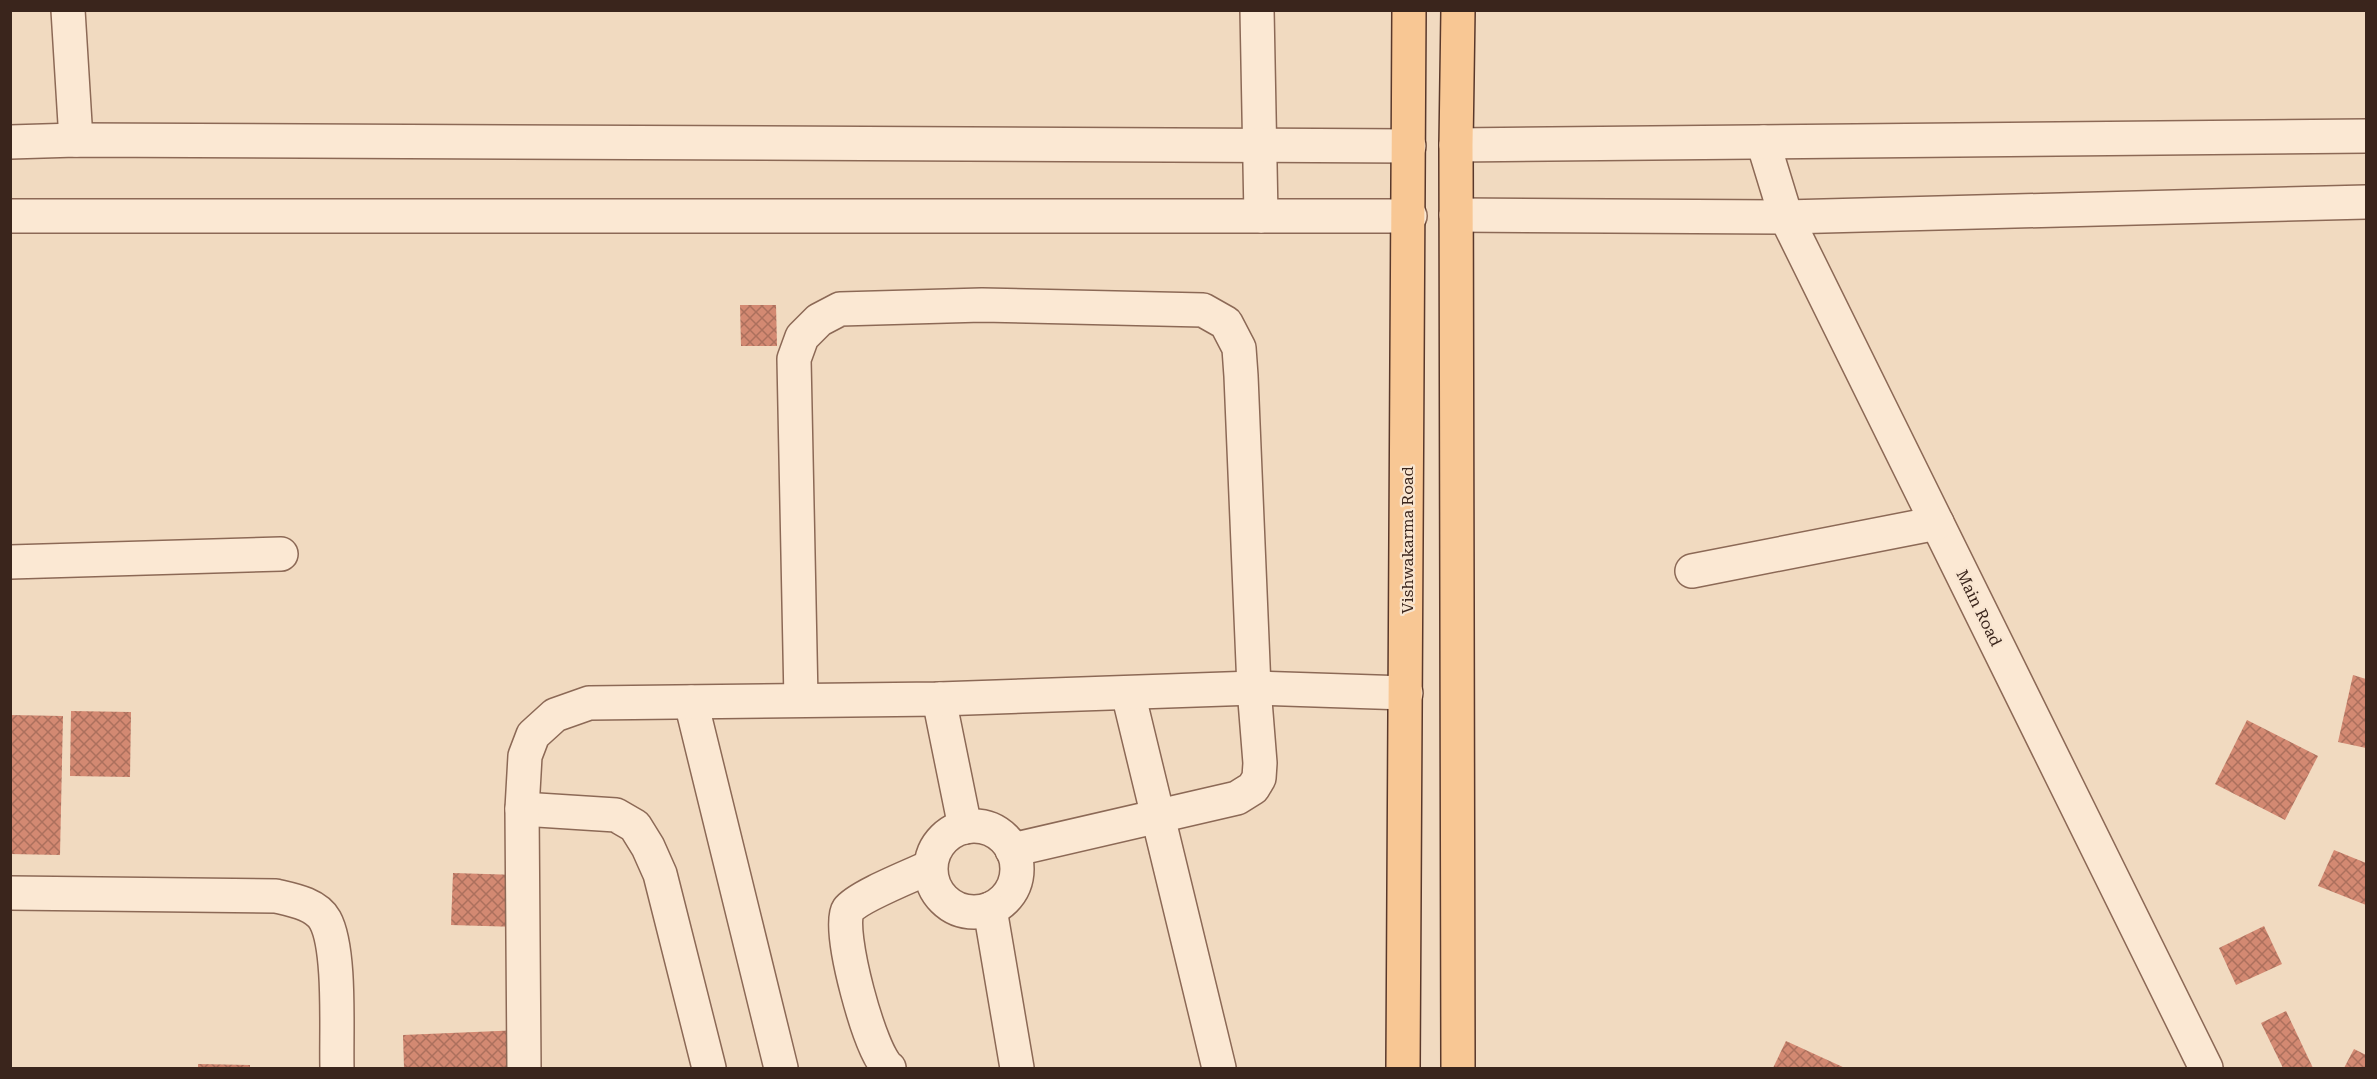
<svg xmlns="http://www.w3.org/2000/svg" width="2377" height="1079" font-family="'Roboto Serif',serif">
	<defs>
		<pattern id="building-cross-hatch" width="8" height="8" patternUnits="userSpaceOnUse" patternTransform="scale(1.5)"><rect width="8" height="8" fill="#d38972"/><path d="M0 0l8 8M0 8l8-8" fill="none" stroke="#ac705d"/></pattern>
	</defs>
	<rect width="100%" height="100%" fill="#f1dac0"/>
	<!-- building -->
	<g fill="url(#building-cross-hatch)">
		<path d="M740,305H776L777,346H741Z"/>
		<path d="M2353,675L2366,679V748L2338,742Z"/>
		<path d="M71,711L131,712L130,777L70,776Z"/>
		<path d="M10,715L63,716L60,855L10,854Z"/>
		<path d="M2247,720L2318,756L2285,820L2215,784Z"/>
		<path d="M2334,850L2366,863V905L2318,886Z"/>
		<path d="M453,873L517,875L515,927L451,925Z"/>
		<path d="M2264,926L2282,964L2236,985L2219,948Z"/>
		<path d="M2286,1011L2313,1068H2283L2261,1023Z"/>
		<path d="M521,1030L522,1068H404L403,1035Z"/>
		<path d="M1786,1041L1845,1068H1773Z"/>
		<path d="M2354,1049L2366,1055V1068H2344Z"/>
		<path d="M198,1064L250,1065V1068H198Z"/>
	</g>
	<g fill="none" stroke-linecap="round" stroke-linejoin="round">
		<defs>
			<g id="minor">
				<path d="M68,10L76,140"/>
				<path d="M1257,10L1261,216"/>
				<path d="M10,142L76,140L1409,146"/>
				<path d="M1763,142L1786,217L2206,1068"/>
				<path d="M1456,145L2366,136"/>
				<path d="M1456,215L1786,217L2366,202"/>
				<path d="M10,216H1410"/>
				<path d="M10,562L281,554"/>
				<path d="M1692,571L1937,523"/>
				<path d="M1128,693L1219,1068"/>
				<path d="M939,699L965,827"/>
				<path d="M801,700L794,359L802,337L819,320L840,309L982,305L1203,310L1226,323L1239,348L1241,376L1254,688L1260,763L1259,778L1253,788L1237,798L1012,850"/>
				<path d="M691,702L781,1068"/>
				<path d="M522,809L616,815L635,826L648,847L660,874L709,1068"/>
				<circle cx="974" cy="869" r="43"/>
				<path d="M10,893L276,896C293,900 316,904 325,920C341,949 336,1033 337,1068"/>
				<path d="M990,909L1017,1068"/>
				<path d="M524,1068L522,809L525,756L533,735L555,715L589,703L939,699L1254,688L1406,693"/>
				<path d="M889,1068C871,1057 836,927 848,910C857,897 913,875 930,867"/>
			</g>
			<g id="major">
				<path d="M1403,1068L1409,10"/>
				<path d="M1458,1068L1456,145L1458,10"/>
			</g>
		</defs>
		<!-- minor casing -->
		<use href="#minor" stroke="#8c6956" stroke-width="36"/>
		<!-- major casing -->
		<use href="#major" stroke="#59382b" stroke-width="36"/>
		<!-- minor -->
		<use href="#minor" stroke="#fbe8d3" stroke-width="33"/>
		<!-- major -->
		<use href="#major" stroke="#f8c794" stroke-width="33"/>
	</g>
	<g text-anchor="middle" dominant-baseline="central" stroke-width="4.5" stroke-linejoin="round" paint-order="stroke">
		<!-- street labels -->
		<g font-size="16" fill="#3a251c" stroke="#f8e5d0">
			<text transform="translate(1407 540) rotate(-90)">Vishwakarma Road</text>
			<text transform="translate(1979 608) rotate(64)">Main Road</text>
		</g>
	</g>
	<!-- border -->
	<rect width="2377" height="1079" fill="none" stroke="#3a251c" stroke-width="24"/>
</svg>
